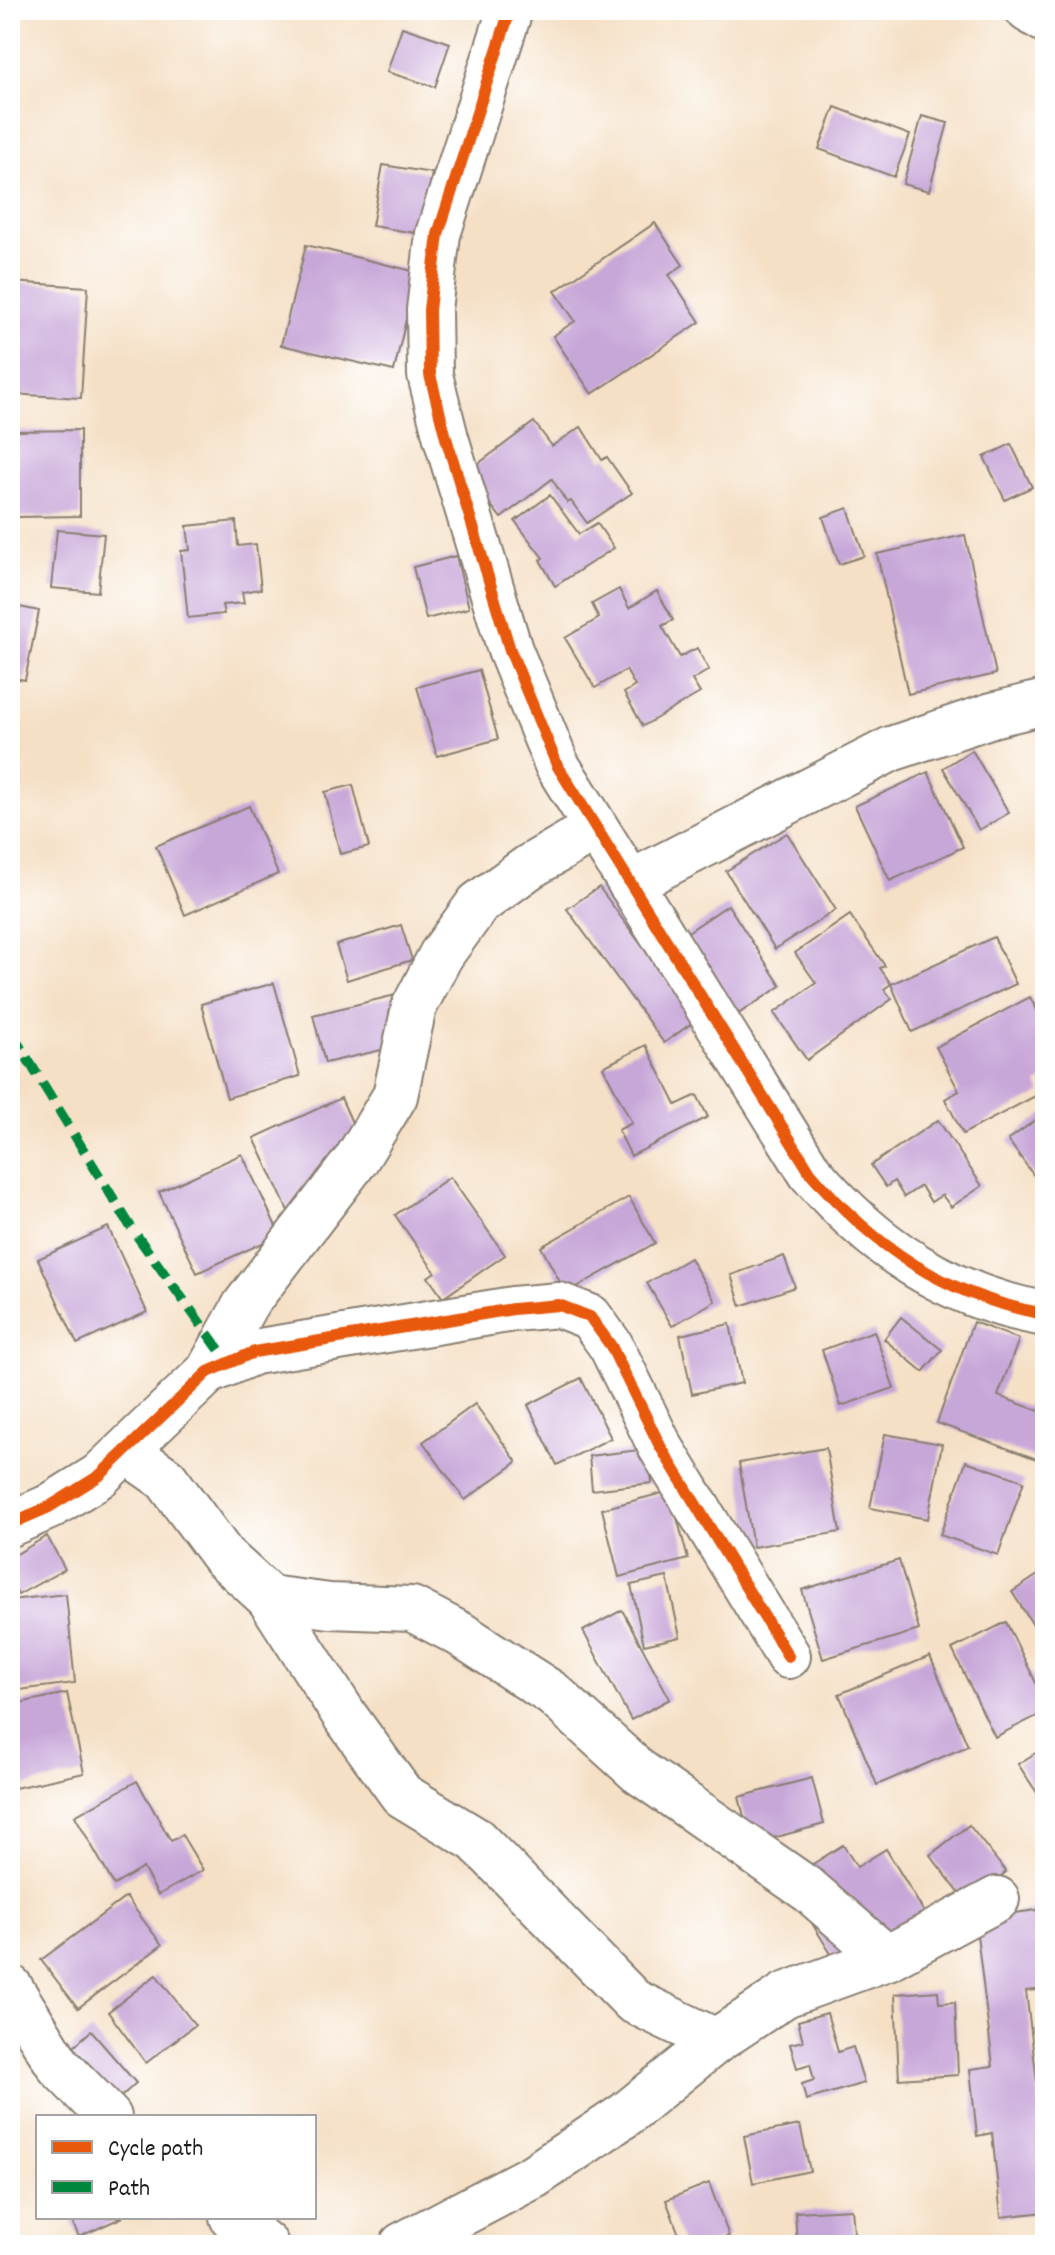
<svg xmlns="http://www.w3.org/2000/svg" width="1055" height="2255" font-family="Dekko,sans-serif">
	<rect width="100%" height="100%" fill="#fff"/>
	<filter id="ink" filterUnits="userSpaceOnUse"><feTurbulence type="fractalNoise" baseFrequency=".0125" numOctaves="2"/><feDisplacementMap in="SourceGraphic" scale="16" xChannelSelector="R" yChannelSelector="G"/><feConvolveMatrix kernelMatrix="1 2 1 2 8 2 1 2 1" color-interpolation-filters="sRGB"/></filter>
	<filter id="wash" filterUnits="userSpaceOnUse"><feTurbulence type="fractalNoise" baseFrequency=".006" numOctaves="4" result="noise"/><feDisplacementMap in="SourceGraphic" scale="32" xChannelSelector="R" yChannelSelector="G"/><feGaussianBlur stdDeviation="1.8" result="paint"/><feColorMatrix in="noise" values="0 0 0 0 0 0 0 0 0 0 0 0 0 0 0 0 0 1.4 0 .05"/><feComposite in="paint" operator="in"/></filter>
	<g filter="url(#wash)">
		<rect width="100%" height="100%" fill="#f5e0c6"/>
		<g id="blocks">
			<!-- building -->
			<g fill="#c7a6d8">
				<path d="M402,27L450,43L435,87L387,72Z"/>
				<path d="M835,107L910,135L894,177L819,149Z"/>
				<path d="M922,116L948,123L929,191L903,184Z"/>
				<path d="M383,165L432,173L422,234L372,226Z"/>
				<path d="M655,223L683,265L669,275L700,322L592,394L553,336L575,321L555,291Z"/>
				<path d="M306,245L417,272L394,371L281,345Z"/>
				<path d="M10,282L88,287L81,398L10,394Z"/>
				<path d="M534,422L552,446L581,427L602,460L607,457L632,493L587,523L571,501L567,503L552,479L501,518L466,473Z"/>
				<path d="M80,430V516L17,517L16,431Z"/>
				<path d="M1011,444L1032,487L1005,500L984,457Z"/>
				<path d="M550,495L579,534L597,523L614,548L555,586L540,560L543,558L515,521Z"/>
				<path d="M848,508L864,556L839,564L823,517Z"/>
				<path d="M236,521L238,546L256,544L261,589L242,592L244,603L222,605L224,614L188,618L181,551L190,550L187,526Z"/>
				<path d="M57,530L104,534L98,592L51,588Z"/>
				<path d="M965,535L996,674L908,694L877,554Z"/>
				<path d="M456,556L469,608L426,619L413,567Z"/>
				<path d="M619,589L629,608L657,591L673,620L662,626L680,657L697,648L709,670L692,680L700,693L643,726L624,693L635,686L626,670L595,688L565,638L599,618L592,604Z"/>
				<path d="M10,605L39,611L25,680L10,677Z"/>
				<path d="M479,670L498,739L437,756L417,687Z"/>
				<path d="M972,750L1009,813L979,830L943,768Z"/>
				<path d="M928,772L963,847L890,881L855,806Z"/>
				<path d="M353,785L369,847L340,854L325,792Z"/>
				<path d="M249,806L278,874L185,915L156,846Z"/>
				<path d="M787,833L836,910L775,949L726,871Z"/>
				<path d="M599,887L696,1020L664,1043L567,909Z"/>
				<path d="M728,905L781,986L738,1014L685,934Z"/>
				<path d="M850,915L885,966L880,968L891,984L884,989L892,999L807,1060L774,1013L816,983L795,953Z"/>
				<path d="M401,925L412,960L347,980L336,945Z"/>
				<path d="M994,937L1016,984L912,1032L891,984Z"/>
				<path d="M274,983L300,1076L227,1098L201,1004Z"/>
				<path d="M404,993L416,1042L325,1063L313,1015Z"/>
				<path d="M1030,997L1045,1025V1080L1037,1084L1041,1093L963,1134L945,1099L959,1091L936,1047Z"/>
				<path d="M646,1045L676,1105L697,1095L708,1117L631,1156L618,1130L632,1123L603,1067Z"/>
				<path d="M341,1098L367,1156L289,1213L254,1138Z"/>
				<path d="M1045,1113V1191L1008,1140Z"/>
				<path d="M938,1120L982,1186L951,1207L942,1195L931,1202L921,1186L904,1197L894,1181L886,1187L871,1165Z"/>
				<path d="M242,1154L280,1235L197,1273L159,1192Z"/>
				<path d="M450,1177L505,1255L443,1298L428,1277L435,1272L395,1215Z"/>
				<path d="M629,1197L655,1243L566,1293L541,1247Z"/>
				<path d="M108,1227L147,1312L77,1344L38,1259Z"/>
				<path d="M784,1256L795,1287L741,1306L731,1275Z"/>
				<path d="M690,1258L715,1301L672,1326L647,1283Z"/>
				<path d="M901,1317L942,1350L923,1372L884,1339Z"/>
				<path d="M973,1322L1019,1339L998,1396L1045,1413V1462L937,1423Z"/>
				<path d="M730,1324L742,1383L692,1394L680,1335Z"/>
				<path d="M874,1331L894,1388L841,1406L822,1350Z"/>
				<path d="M581,1378L611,1438L557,1465L528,1405Z"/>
				<path d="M475,1404L517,1462L465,1500L423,1442Z"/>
				<path d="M885,1434L942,1444L928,1519L870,1508Z"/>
				<path d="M826,1448L840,1532L753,1547L739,1463Z"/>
				<path d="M648,1449L652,1483L592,1490L589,1456Z"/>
				<path d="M966,1461L1024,1481L998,1555L940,1535Z"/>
				<path d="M670,1491L688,1559L619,1577L602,1509Z"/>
				<path d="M47,1536L65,1569L18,1595L10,1580V1558Z"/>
				<path d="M899,1560L919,1630L823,1659L802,1590Z"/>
				<path d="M1044,1571L1045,1637L1042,1639L1012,1592Z"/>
				<path d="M667,1577L680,1637L644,1645L631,1585Z"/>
				<path d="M66,1594L75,1683L10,1691V1600Z"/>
				<path d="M622,1610L670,1699L631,1720L583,1631Z"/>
				<path d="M1006,1622L1045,1701V1712L995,1737L952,1649Z"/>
				<path d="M930,1656L968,1746L877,1785L839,1694Z"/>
				<path d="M67,1693L84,1773L10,1789V1705Z"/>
				<path d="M1045,1747V1805L1018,1764Z"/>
				<path d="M812,1778L824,1824L751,1844L739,1797Z"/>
				<path d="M137,1781L171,1841L182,1835L203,1870L158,1895L143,1868L114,1885L75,1816Z"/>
				<path d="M969,1825L1006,1872L967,1903L930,1855Z"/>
				<path d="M843,1845L857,1867L886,1849L927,1917L841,1970L786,1881Z"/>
				<path d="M126,1897L162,1945L78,2008L41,1960Z"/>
				<path d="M1045,1909V1989L1026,1991L1045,2148V2212L1001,2217L992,2133L977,2136L970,2069L993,2066L975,1918Z"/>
				<path d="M156,1975L195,2025L146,2063L108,2012Z"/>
				<path d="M938,1991L939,2003L955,2002L958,2075L899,2079L895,1994Z"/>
				<path d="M827,2013L838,2052L853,2047L864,2083L806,2100L802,2084L814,2080L810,2064L797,2068L790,2044L803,2041L798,2021Z"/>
				<path d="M91,2031L136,2083L112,2105L66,2053Z"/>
				<path d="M800,2125L810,2171L753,2183L744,2136Z"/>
				<path d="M709,2183L729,2236L706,2245H683L666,2200Z"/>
				<path d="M852,2209L855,2245H797L795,2212Z"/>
				<path d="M70,2217H123L79,2237Z"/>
			</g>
		</g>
	</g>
	<g filter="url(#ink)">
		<use href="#blocks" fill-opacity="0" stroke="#887e71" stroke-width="2"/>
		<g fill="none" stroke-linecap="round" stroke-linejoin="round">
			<defs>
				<g id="minor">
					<path d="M510,10L438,234L429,310L430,375L446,438L510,650L557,765L810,1172C873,1247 947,1297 1045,1314"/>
					<path d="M1028,10L1045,20"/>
					<path d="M630,883L891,749L992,715L1045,702"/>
					<path d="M208,1372L245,1305L356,1160L395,1096L414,1007L441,955L478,904L529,867L594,829"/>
					<path d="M126,1451L166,1479L223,1556L269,1598L330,1606L412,1609L460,1634L553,1694L638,1771L810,1891L887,1958"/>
					<path d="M10,1524L49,1507L99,1476L208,1372L254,1352L513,1309L559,1305L590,1317L611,1346L660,1446L788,1656"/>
					<path d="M269,1598L345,1716L402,1795L476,1840L633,2001L716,2041"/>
					<path d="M10,1987L59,2066L109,2117"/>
					<path d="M232,2217L266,2245"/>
					<path d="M402,2245L534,2176L625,2115L716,2041L785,1995L887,1958L997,1899"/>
				</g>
			</defs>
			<!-- minor casing -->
			<use href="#minor" stroke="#887e71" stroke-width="48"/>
			<!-- minor -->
			<use href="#minor" stroke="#fff" stroke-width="44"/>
			<!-- quiet -->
			<path stroke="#00873e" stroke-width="10" stroke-dasharray="20 10" stroke-linecap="butt" d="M11,1032L132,1229L221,1352"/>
			<defs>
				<g id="cycleway">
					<path d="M510,10L438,234L429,310L430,375L446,438L510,650L557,765L810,1172C873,1247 947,1297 1045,1314"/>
					<path d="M10,1524L49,1507L99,1476L208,1372L254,1352L513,1309L559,1305L590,1317L611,1346L660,1446L788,1656"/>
				</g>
			</defs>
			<!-- cycleway casing -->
			<use href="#cycleway" stroke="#fff" stroke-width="17"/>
			<!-- cycleway -->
			<use href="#cycleway" stroke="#e8590c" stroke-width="12"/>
		</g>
	</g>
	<!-- margin -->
	<rect width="1055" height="2255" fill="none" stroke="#fff" stroke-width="40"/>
	<!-- legend -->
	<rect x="36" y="2115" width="280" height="104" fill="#ffffff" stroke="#a4a4a4" stroke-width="2"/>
	<rect x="52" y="2141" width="40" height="12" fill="#e8590c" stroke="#a4a4a4" stroke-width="2"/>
	<text x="108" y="2155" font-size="24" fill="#1c1c1c">Cycle path</text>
	<rect x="52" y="2181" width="40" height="12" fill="#00873e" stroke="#a4a4a4" stroke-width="2"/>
	<text x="108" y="2195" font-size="24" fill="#1c1c1c">Path</text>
</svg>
